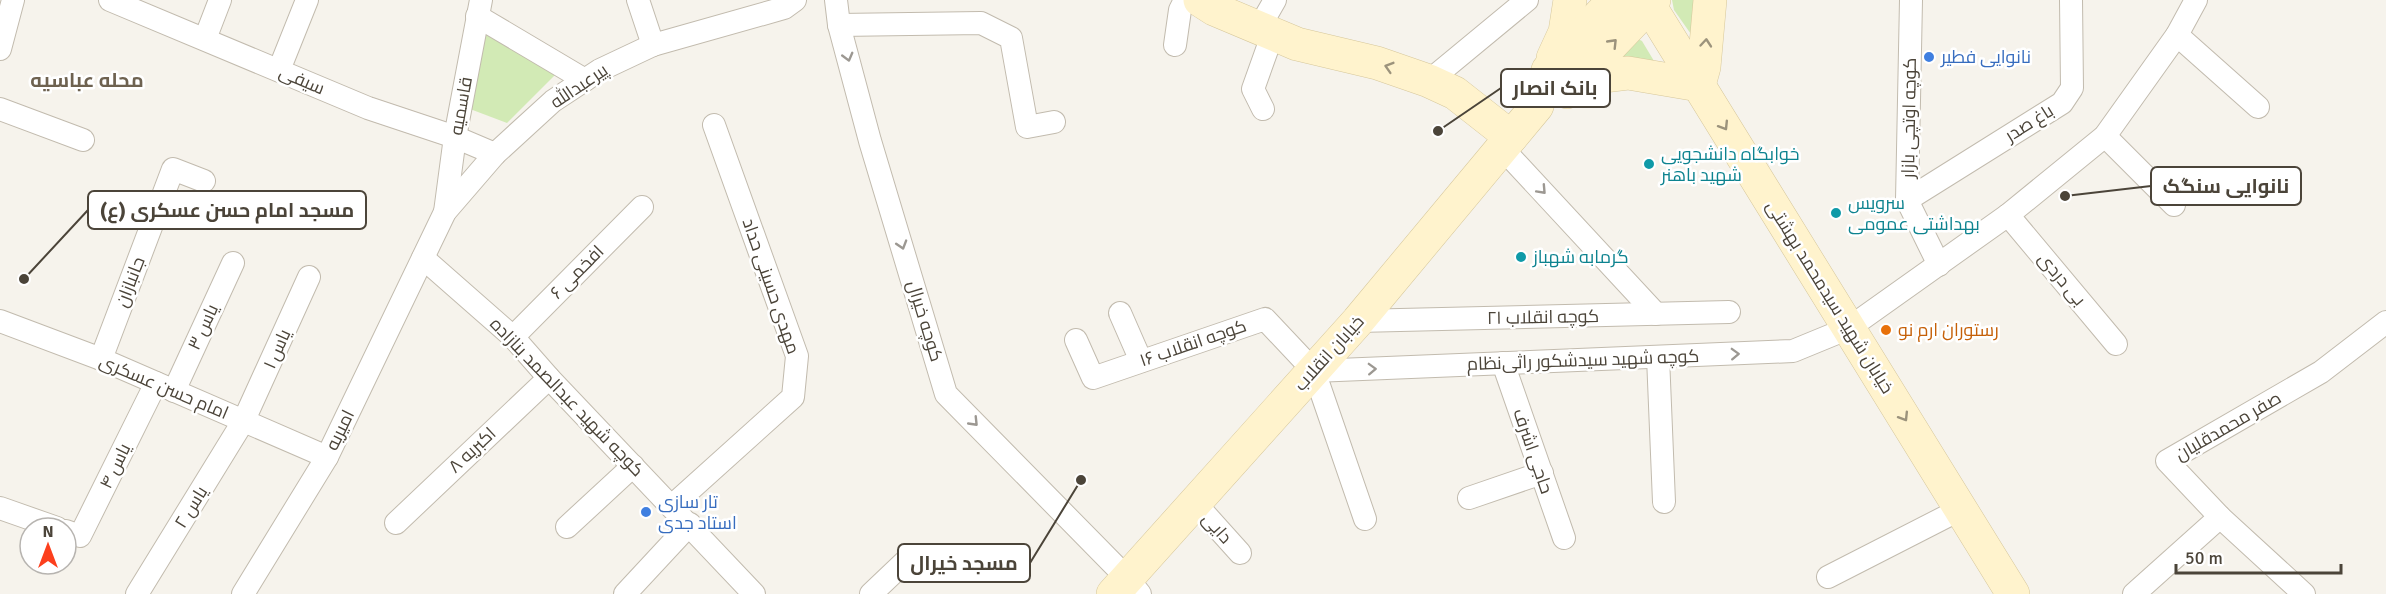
<svg xmlns="http://www.w3.org/2000/svg" width="2386" height="594" font-family="Signika,Cairo,sans-serif">
	<rect width="100%" height="100%" fill="#f6f3ec"/>
	<!-- green -->
	<g fill="#d2eab5">
		<path d="M1672,0H1694L1693,37L1674,10Z"/>
		<path d="M485,29L557,73L507,123L470,109Z"/>
		<path d="M1638,39L1642,41L1654,61L1618,62V53Z"/>
	</g>
	<g fill="none" stroke-linecap="round" stroke-linejoin="round">
		<defs>
			<g id="street">
				<path d="M110,0L368,108L455,137L495,154"/>
				<path d="M638,0L653,45"/>
				<path d="M836,0L839,25L870,141L946,394L1127,578L1140,594"/>
				<path d="M1911,0L1907,200L1939,265"/>
				<path d="M477,16L585,80"/>
				<path d="M839,25L981,23L1011,38L1027,127L1054,122"/>
				<path d="M1259,28L1275,0"/>
				<path d="M2177,35L2258,107"/>
				<path d="M205,39L220,0"/>
				<path d="M1175,45L1180,10L1185,0"/>
				<path d="M0,49L13,0"/>
				<path d="M279,70L307,0"/>
				<path d="M1429,81L1527,0"/>
				<path d="M0,109L83,140"/>
				<path d="M1263,109L1253,89L1273,33"/>
				<path d="M2105,136L2174,205"/>
				<path d="M1502,148L1656,314"/>
				<path d="M1907,200L2062,103L2072,88L2071,0"/>
				<path d="M445,212L455,137L481,0"/>
				<path d="M2008,215L2116,344"/>
				<path d="M423,258L513,337L549,378L754,594"/>
				<path d="M1120,313L1141,361"/>
				<path d="M0,321L101,359L327,457"/>
				<path d="M1358,321L1729,312"/>
				<path d="M513,337L642,207"/>
				<path d="M1076,340L1093,378L1265,319L1314,371L1365,519"/>
				<path d="M1658,357L1664,502"/>
				<path d="M101,359L173,169L204,181"/>
				<path d="M1503,363L1564,538"/>
				<path d="M1314,371L1793,351L1849,328L2008,215L2105,136L2177,35L2196,0"/>
				<path d="M174,391L233,263"/>
				<path d="M1469,498L1542,473"/>
				<path d="M1195,503L1240,553"/>
				<path d="M672,506L793,397L797,356L714,125"/>
				<path d="M0,508L57,528"/>
				<path d="M396,523L549,378"/>
				<path d="M567,527L633,466"/>
				<path d="M66,531L80,536L156,383"/>
				<path d="M1828,577L1961,509"/>
				<path d="M137,594L244,420L309,277"/>
				<path d="M243,594L327,457L445,212L495,154L553,101L600,70L653,45L784,8L795,0"/>
				<path d="M625,594L690,524"/>
				<path d="M871,594L911,556"/>
				<path d="M2134,594L2220,517"/>
				<path d="M2304,594L2220,517L2167,461L2321,372L2386,322"/>
			</g>
			<g id="secondary">
				<path d="M1200,0L1214,9L1297,44L1377,63L1429,81L1455,93L1511,137"/>
				<path d="M1646,0L2013,594"/>
				<path d="M1553,58L1565,32L1570,0"/>
				<path d="M1574,84L1654,0"/>
				<path d="M1567,92L1595,77L1628,73L1699,85L1704,67L1710,0"/>
				<path d="M1113,594L1358,321L1537,106L1548,70L1614,0"/>
			</g>
		</defs>
		<!-- street casing -->
		<use href="#street" stroke="#c2bbae" stroke-width="24"/>
		<!-- secondary casing -->
		<use href="#secondary" stroke="#d6c79b" stroke-width="34"/>
		<!-- street -->
		<use href="#street" stroke="#fff" stroke-width="22"/>
		<!-- secondary -->
		<use href="#secondary" stroke="#fff3cd" stroke-width="33"/>
	</g>
	<!-- one-way arrows -->
	<defs><path id="oneway-chevron" d="M-2-3.5L2.5 0L-2 3.5" fill="none" stroke-width="1.6" stroke-linecap="round" stroke-linejoin="round" transform="scale(1.5)"/></defs>
	<g stroke="#9c937c">
		<use href="#oneway-chevron" transform="translate(1613 43) rotate(-46)"/>
		<use href="#oneway-chevron" transform="translate(1706 43) rotate(-85)"/>
		<use href="#oneway-chevron" transform="translate(1389 67) rotate(-163)"/>
		<use href="#oneway-chevron" transform="translate(1724 126) rotate(58)"/>
		<use href="#oneway-chevron" transform="translate(1904 417) rotate(58)"/>
	</g>
	<g stroke="#9c9892">
		<use href="#oneway-chevron" transform="translate(848 57) rotate(75)"/>
		<use href="#oneway-chevron" transform="translate(1542 190) rotate(47)"/>
		<use href="#oneway-chevron" transform="translate(902 245) rotate(73)"/>
		<use href="#oneway-chevron" transform="translate(1735 354) rotate(-2)"/>
		<use href="#oneway-chevron" transform="translate(1372 369) rotate(-2)"/>
		<use href="#oneway-chevron" transform="translate(974 422) rotate(46)"/>
	</g>
	<!-- markers -->
	<g fill="#3f7fe0" stroke="#fff" stroke-width="2">
		<circle cx="1929" cy="57" r="6"/>
		<circle cx="646" cy="512" r="6"/>
	</g>
	<g fill="#0f9aa8" stroke="#fff" stroke-width="2">
		<circle cx="1649" cy="164" r="6"/>
		<circle cx="1836" cy="213" r="6"/>
		<circle cx="1521" cy="257" r="6"/>
	</g>
	<circle fill="#e8710a" stroke="#fff" stroke-width="2" cx="1886" cy="330" r="6"/>
	<g text-anchor="middle" dominant-baseline="central" stroke-width="5" stroke-linejoin="round" paint-order="stroke">
		<!-- shop labels -->
		<g font-size="18" fill="#366cbe" stroke="#fff" text-anchor="start">
			<text x="1941" y="57">نانوایی فطیر</text>
			<text x="658" y="502">تار سازی<tspan x="658" dy="21">استاد جدی</tspan></text>
		</g>
		<!-- street labels -->
		<g font-size="18" fill="#4b4439" stroke="#fff">
			<text transform="translate(302 80) rotate(23)">سیفی</text>
			<text transform="translate(579 86) rotate(-34)">پیرعبدالله</text>
			<text transform="translate(461 106) rotate(-80)">قاسمیه</text>
			<text transform="translate(1909 118) rotate(-89)">کوچه اوتچی بازار</text>
			<text transform="translate(2029 123) rotate(-32)">باغ صدر</text>
			<text transform="translate(577 272) rotate(-45)">افخمی ۶</text>
			<text transform="translate(2062 279) rotate(50)">بی دردی</text>
			<text transform="translate(130 282) rotate(-69)">جانبازان</text>
			<text transform="translate(771 286) rotate(71)">مهدی حسینی حداد</text>
			<text transform="translate(1830 297) rotate(58)">خیابان شهید سیدمحمد بهشتی</text>
			<text transform="translate(1543 317) rotate(-1)">کوچه انقلاب ۲۱</text>
			<text transform="translate(925 321) rotate(73)">کوچه خیرال</text>
			<text transform="translate(203 327) rotate(-65)">یاس ۳</text>
			<text transform="translate(1193 343) rotate(-19)">کوچه انقلاب ۱۶</text>
			<text transform="translate(277 349) rotate(-66)">یاس ۱</text>
			<text transform="translate(1329 353) rotate(-48)">خیابان انقلاب</text>
			<text transform="translate(1583 360) rotate(-2)">کوچه شهید سیدشکور راثی‌نظام</text>
			<text transform="translate(164 387) rotate(23)">امام حسن عسکری</text>
			<text transform="translate(567 397) rotate(46)">کوچه شهید عبدالصمد بنازاده</text>
			<text transform="translate(2228 426) rotate(-30)">صفر محمدقلیان</text>
			<text transform="translate(340 430) rotate(-64)">امیریه</text>
			<text transform="translate(472 450) rotate(-43)">اکبریه ۸</text>
			<text transform="translate(1533 451) rotate(71)">حاجی اشرف</text>
			<text transform="translate(115 466) rotate(-64)">یاس ۴</text>
			<text transform="translate(191 507) rotate(-58)">یاس ۲</text>
			<text transform="translate(1217 528) rotate(48)">دایی</text>
		</g>
		<!-- culture labels -->
		<g font-size="18" fill="#0d838f" stroke="#fff" text-anchor="start">
			<text x="1661" y="154">خوابگاه دانشجویی<tspan x="1661" dy="21">شهید باهنر</tspan></text>
			<text x="1848" y="203">سرویس<tspan x="1848" dy="21">بهداشتی عمومی</tspan></text>
			<text x="1533" y="257">گرمابه شهباز</text>
		</g>
		<!-- food labels -->
		<g font-size="18" fill="#c56008" stroke="#fff" text-anchor="start">
			<text x="1898" y="330">رستوران ارم نو</text>
		</g>
		<!-- neighbourhood labels -->
		<g font-size="20" font-weight="bold" fill="#6e6250" stroke="#fff">
			<text x="87" y="80">محله عباسیه</text>
		</g>
	</g>
	<!-- callouts -->
	<path fill="none" stroke="#4b4439" stroke-width="2" d="M1438 131L1501 88M2065 196L2151 186M24 279L88 210M1081 480L1030 563"/>
	<g fill="#4b4439" stroke="#fff" stroke-width="2">
		<circle cx="1438" cy="131" r="6"/>
		<circle cx="2065" cy="196" r="6"/>
		<circle cx="24" cy="279" r="6"/>
		<circle cx="1081" cy="480" r="6"/>
	</g>
	<g fill="#fff" stroke="#4b4439" stroke-width="2">
		<rect x="1501" y="69" width="109" height="38" rx="6"/>
		<rect x="2151" y="167" width="150" height="38" rx="6"/>
		<rect x="88" y="191" width="278" height="38" rx="6"/>
		<rect x="898" y="544" width="132" height="38" rx="6"/>
	</g>
	<g font-size="20" text-anchor="middle" font-weight="bold" fill="#4b4439">
		<text x="1555" y="95">بانک انصار</text>
		<text x="2226" y="193">نانوایی سنگک</text>
		<text x="227" y="217">مسجد امام حسن عسکری (ع)</text>
		<text x="964" y="570">مسجد خیرال</text>
	</g>
	<!-- north arrow -->
	<g transform="translate(48 546)"><circle r="28" fill="#ffffff" stroke="#b7b4b0" stroke-width="1.5"/>
	<path d="M0-4.5L10 22L0 15L-10 22Z" fill="#fc3f1d"/>
	<text y="-9" font-size="16" font-weight="bold" text-anchor="middle" fill="#4b4439">N</text>
	</g>
	<!-- scale -->
	<path d="M2176 564v9h165v-9" fill="none" stroke="#4b4439" stroke-width="3"/>
	<text x="2185" y="564" font-size="18" fill="#4b4439" stroke="#ffffff" stroke-width="4.5" paint-order="stroke">50 m</text>
</svg>
